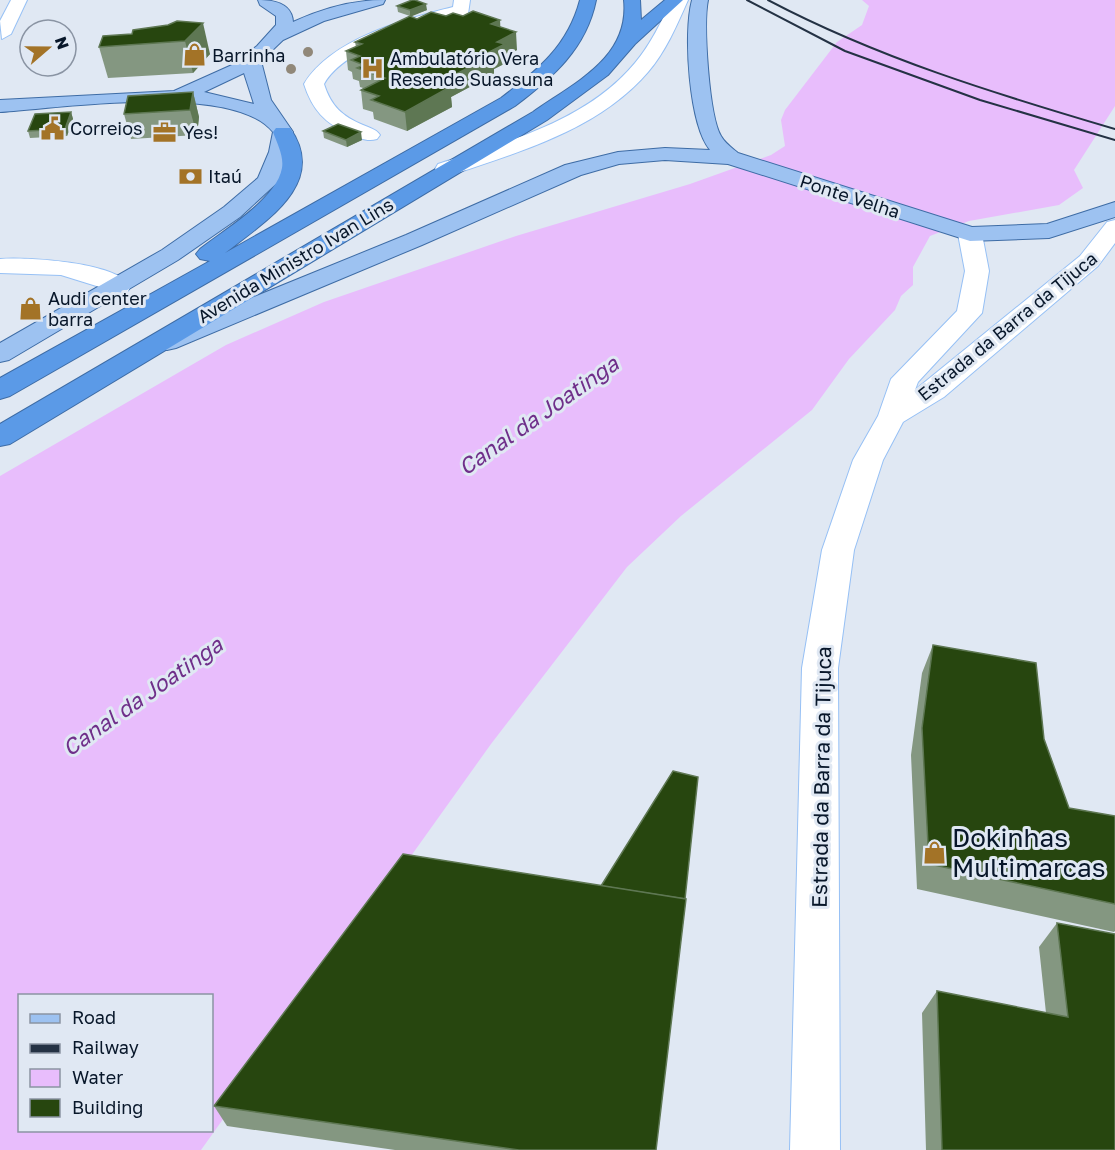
<svg xmlns="http://www.w3.org/2000/svg" width="1115" height="1150" font-family="'Golos Text',sans-serif">
	<rect width="100%" height="100%" fill="#e0e8f3"/>
	<!-- water -->
	<path fill="#e8bdfc" fill-rule="evenodd" d="M862,0H1115V106L1074,170L1083,188L1059,205L969,221L930,236L913,267V285L901,296L895,310L849,359L812,410L681,516L627,567L491,744L201,1150H0V476L226,345L324,302L516,236L690,184L771,155L785,146L781,120L785,110L837,42L862,25L869,6ZM20,996H212V1130H20Z"/>
	<g fill="none" stroke-linecap="round" stroke-linejoin="round">
		<defs>
			<g id="minor">
				<path d="M11,0H27L11,34L2,39L0,21Z"/>
				<path d="M454,0H470L468,14C427,24 345,46 324,84C331,106 342,116 363,125C370,128 376,129 380,135L377,139C367,142 360,138 350,134C325,124 312,109 304,84C331,39 405,19 453,7Z"/>
				<path d="M672,0H688C677,25 666,51 648,72C599,129 522,151 454,174H438L435,169L438,164C507,142 587,121 635,63C651,44 661,22 672,0Z"/>
				<path d="M1115,220V243L1098,266L944,397L903,422L883,460L854,550L838,668L840,1150H790L802,668L822,550L853,460L878,416L891,379L957,311L965,271L958,234L962,229H978L982,234L989,271L982,313L918,382L915,390L1080,256L1107,222Z"/>
				<path d="M0,259C28,257 115,262 131,286L128,291L119,293L61,275L0,273Z"/>
			</g>
			<g id="major">
				<path d="M258,0C274,0 292,3 293,22C323,8 353,0 385,0L383,4L324,21L283,40L261,61L271,100L293,132L291,152L279,181L240,217L178,260L9,360L0,362V343L162,250L224,207L258,178L269,152L273,132C233,82 62,108 0,112V100L174,91L232,65L257,46L276,25V16L260,5ZM244,73L254,104L204,92Z"/>
				<path d="M692,0H708C703,24 709,116 721,136C725,143 732,148 738,153L972,227L1047,224L1115,202V217L1049,238L970,241L728,164L665,160L619,164L581,175L422,245L176,348L167,350L158,348L154,342L158,336L406,235L565,165L618,152L665,148L710,150C689,125 683,33 692,0Z"/>
			</g>
			<g id="highway">
				<path d="M580,0H596C586,49 553,77 515,106L10,396L0,399V378L210,261L200,259L196,254L200,249C224,230 277,199 282,168C284,156 277,143 273,132L276,128H290C329,184 264,222 225,253L501,98C538,70 568,46 580,0Z"/>
				<path d="M624,0H640L641,20L665,0H683L635,44L608,75L547,120L10,444L0,446V424L533,112C574,83 630,58 624,0Z"/>
			</g>
		</defs>
		<!-- minor casing -->
		<use href="#minor" stroke="#96c0f5" stroke-width="2"/>
		<!-- major casing -->
		<use href="#major" stroke="#3e6ca5" stroke-width="2"/>
		<!-- highway casing -->
		<use href="#highway" stroke="#3e6ca5" stroke-width="2"/>
		<!-- minor -->
		<use href="#minor" fill="#fff" fill-rule="evenodd"/>
		<!-- major -->
		<use href="#major" fill="#9dc2f1" fill-rule="evenodd"/>
		<!-- highway -->
		<use href="#highway" fill="#5b9ae7" fill-rule="evenodd"/>
		<!-- rail -->
		<g stroke="#243244" stroke-width="2">
			<path d="M747,0L845,51L980,100L1115,140"/>
			<path d="M768,0C878,58 996,94 1115,129"/>
		</g>
	</g>
	<!-- trees -->
	<g fill="#918879">
		<circle cx="308" cy="52" r="5"/>
		<circle cx="291" cy="69" r="5"/>
	</g>
	<!-- wall -->
	<g fill="#849781">
		<path d="M397,6L427,10L410,16L417,19L446,16L500,27L517,50L506,56V63L494,69V74L451,97L452,107L407,131L374,119L373,112L363,109L361,90L363,88L360,87L359,81L353,79L352,72L348,70L346,51L356,47L355,42L410,16L398,12Z"/>
		<path d="M168,25L210,54L193,73L108,78L99,47L132,34Z"/>
		<path d="M193,92L199,117L197,135L131,139L124,114Z"/>
		<path d="M71,112L73,119L67,136L30,138L28,131Z"/>
		<path d="M323,131L362,140L347,147L324,138Z"/>
		<path d="M933,645L1044,739L1069,808L1115,816V931L1114,932L917,889L911,755L922,673Z"/>
		<path d="M685,899L656,1150H395L227,1126L214,1106Z"/>
		<path d="M1057,923L1115,1150H926L922,1013L937,991L1046,1013L1039,947Z"/>
	</g>
	<!-- shaded-wall -->
	<g fill="#5e7753">
		<path d="M426,4L427,10L410,17V10Z"/>
		<path d="M500,20L501,38L491,24Z"/>
		<path d="M203,23L210,54L193,73L185,41Z"/>
		<path d="M516,32L517,50L506,56V63L494,69V74L451,97L452,107L407,131L405,112L439,83L487,53L497,42Z"/>
		<path d="M193,92L199,117L197,135L190,110Z"/>
		<path d="M71,112L73,119L67,136L65,129Z"/>
		<path d="M361,132L362,140L347,147L346,140Z"/>
	</g>
	<!-- building -->
	<g fill="#27460f" stroke="#5e7753" stroke-width="1.5">
		<path d="M412,0H415L426,4L410,10L397,6Z"/>
		<path d="M473,11L500,20L491,24L516,32L497,42L505,44L487,53L493,55L439,83L450,87L405,112L371,100L379,96L361,90L385,78L357,68L364,65L351,60L360,56L346,51L362,44L355,42L410,16L417,19L431,12L446,16L453,13L463,16Z"/>
		<path d="M177,21L203,23L185,41L99,47L103,36L132,34L133,30L168,25Z"/>
		<path d="M193,92L190,110L124,114L128,96Z"/>
		<path d="M71,112L65,129L28,131L35,114Z"/>
		<path d="M338,124L361,132L346,140L323,131Z"/>
		<path d="M933,645L1036,663L1044,739L1069,808L1115,816V904L929,864L922,728Z"/>
		<path d="M673,771L698,777L685,899L601,886Z"/>
		<path d="M403,854L686,899L656,1150H519L214,1106Z"/>
		<path d="M1057,923L1115,934V1150H942L937,991L1068,1017Z"/>
	</g>
	<!-- icons -->
	<defs>
		<symbol id="shop-bare" viewBox="-9 -9 18 18"><path d="M-5-2.5h2.3a2.7 3.5 0 0 1 5.4 0H5L5.5 6h-11ZM-1.5-2.5h3a1.5 2.3 0 0 0-3 0Z" fill="#a37327" stroke="#e0e8f3" stroke-width="2.5" paint-order="stroke"/></symbol>
		<symbol id="hospital-bare" viewBox="-9 -9 18 18"><path d="M-5-5h3v3.5h4V-5h3V5h-3V1.5h-4V5h-3Z" fill="#a37327" stroke="#e0e8f3" stroke-width="2.5" paint-order="stroke"/></symbol>
		<symbol id="civic-bare" viewBox="-9 -9 18 18"><path d="M-.6-6.5H3V-4.5H.6V-3L4-1V1h2V6H-6V1h2V-1L-.6-3ZM-1.2 2.5V6h2.4V2.5Z" fill="#a37327" stroke="#e0e8f3" stroke-width="2.5" paint-order="stroke"/></symbol>
		<symbol id="office-bare" viewBox="-9 -9 18 18"><path d="M-6-3h4V-5.5h4V-3h4V5H-6ZM-1-4.5V-3h2v-1.5ZM-6 0V1H6V0Z" fill="#a37327" stroke="#e0e8f3" stroke-width="2.5" paint-order="stroke"/></symbol>
		<symbol id="bank-bare" viewBox="-9 -9 18 18"><path d="M-6-4H6V4H-6ZM0-2.3a2.3 2.3 0 1 0 0 4.6a2.3 2.3 0 1 0 0-4.6Z" fill="#a37327" stroke="#e0e8f3" stroke-width="2.5" paint-order="stroke"/></symbol>
	</defs>
	<g fill-rule="evenodd">
		<use href="#shop-bare" x="178" y="38" width="33" height="33"/>
		<use href="#hospital-bare" x="356" y="52" width="33" height="33"/>
		<use href="#civic-bare" x="36" y="112" width="33" height="33"/>
		<use href="#office-bare" x="148" y="116" width="33" height="33"/>
		<use href="#bank-bare" x="174" y="160" width="33" height="33"/>
		<use href="#shop-bare" x="14" y="292" width="33" height="33"/>
		<use href="#shop-bare" x="918" y="836" width="33" height="33"/>
	</g>
	<g text-anchor="middle" dominant-baseline="central" stroke-width="6" stroke-linejoin="round" paint-order="stroke">
		<!-- far-poi labels -->
		<g font-size="18" fill="#08172a" stroke="#e0e8f3" text-anchor="start">
			<text x="212" y="55">Barrinha</text>
			<text x="390" y="58">Ambulatório Vera<tspan x="390" dy="21">Resende Suassuna</tspan></text>
			<text x="70" y="128">Correios</text>
			<text x="183" y="132">Yes!</text>
			<text x="208" y="176">Itaú</text>
			<text x="48" y="298">Audi center<tspan x="48" dy="21">barra</tspan></text>
		</g>
		<!-- far-street labels -->
		<g font-size="18" fill="#08172a" stroke="#e0e8f3">
			<text transform="translate(850 196) rotate(18)">Ponte Velha</text>
			<text transform="translate(295 260) rotate(-31)">Avenida Ministro Ivan Lins</text>
			<text transform="translate(1007 326) rotate(-39)">Estrada da Barra da Tijuca</text>
		</g>
		<!-- street labels -->
		<g font-size="21" fill="#08172a" stroke="#e0e8f3">
			<text transform="translate(821 777) rotate(-89)">Estrada da Barra da Tijuca</text>
		</g>
		<!-- water labels -->
		<g font-size="22" font-style="italic" fill="#6f2f8a" stroke="#e0e8f3">
			<text transform="translate(538 415) rotate(-35)">Canal da Joatinga</text>
			<text transform="translate(142 696) rotate(-35)">Canal da Joatinga</text>
		</g>
		<!-- near-poi labels -->
		<g font-size="26" fill="#08172a" stroke="#e0e8f3" text-anchor="start">
			<text x="952" y="837">Dokinhas<tspan x="952" dy="30">Multimarcas</tspan></text>
		</g>
	</g>
	<!-- legend -->
	<rect x="18" y="994" width="195" height="138" fill="#e0e8f3" stroke="#8a94a3" stroke-width="1.5"/>
	<rect x="30" y="1014" width="30" height="9" fill="#9dc2f1" stroke="#8a94a3" stroke-width="1.5"/>
	<text x="72" y="1024" font-size="18" fill="#08172a">Road</text>
	<rect x="30" y="1044" width="30" height="9" fill="#243244" stroke="#8a94a3" stroke-width="1.5"/>
	<text x="72" y="1054" font-size="18" fill="#08172a">Railway</text>
	<rect x="30" y="1069" width="30" height="18" fill="#e8bdfc" stroke="#8a94a3" stroke-width="1.5"/>
	<text x="72" y="1084" font-size="18" fill="#08172a">Water</text>
	<rect x="30" y="1099" width="30" height="18" fill="#27460f" stroke="#8a94a3" stroke-width="1.5"/>
	<text x="72" y="1114" font-size="18" fill="#08172a">Building</text>
	<!-- north arrow -->
	<g transform="translate(48 48) rotate(70)"><circle r="28" fill="#e0e8f3" stroke="#8a94a3" stroke-width="1.5"/>
	<path d="M0-4.5L10 22L0 15L-10 22Z" fill="#a37327"/>
	<text y="-9" font-size="16" font-weight="bold" text-anchor="middle" fill="#08172a">N</text>
	</g>
</svg>
